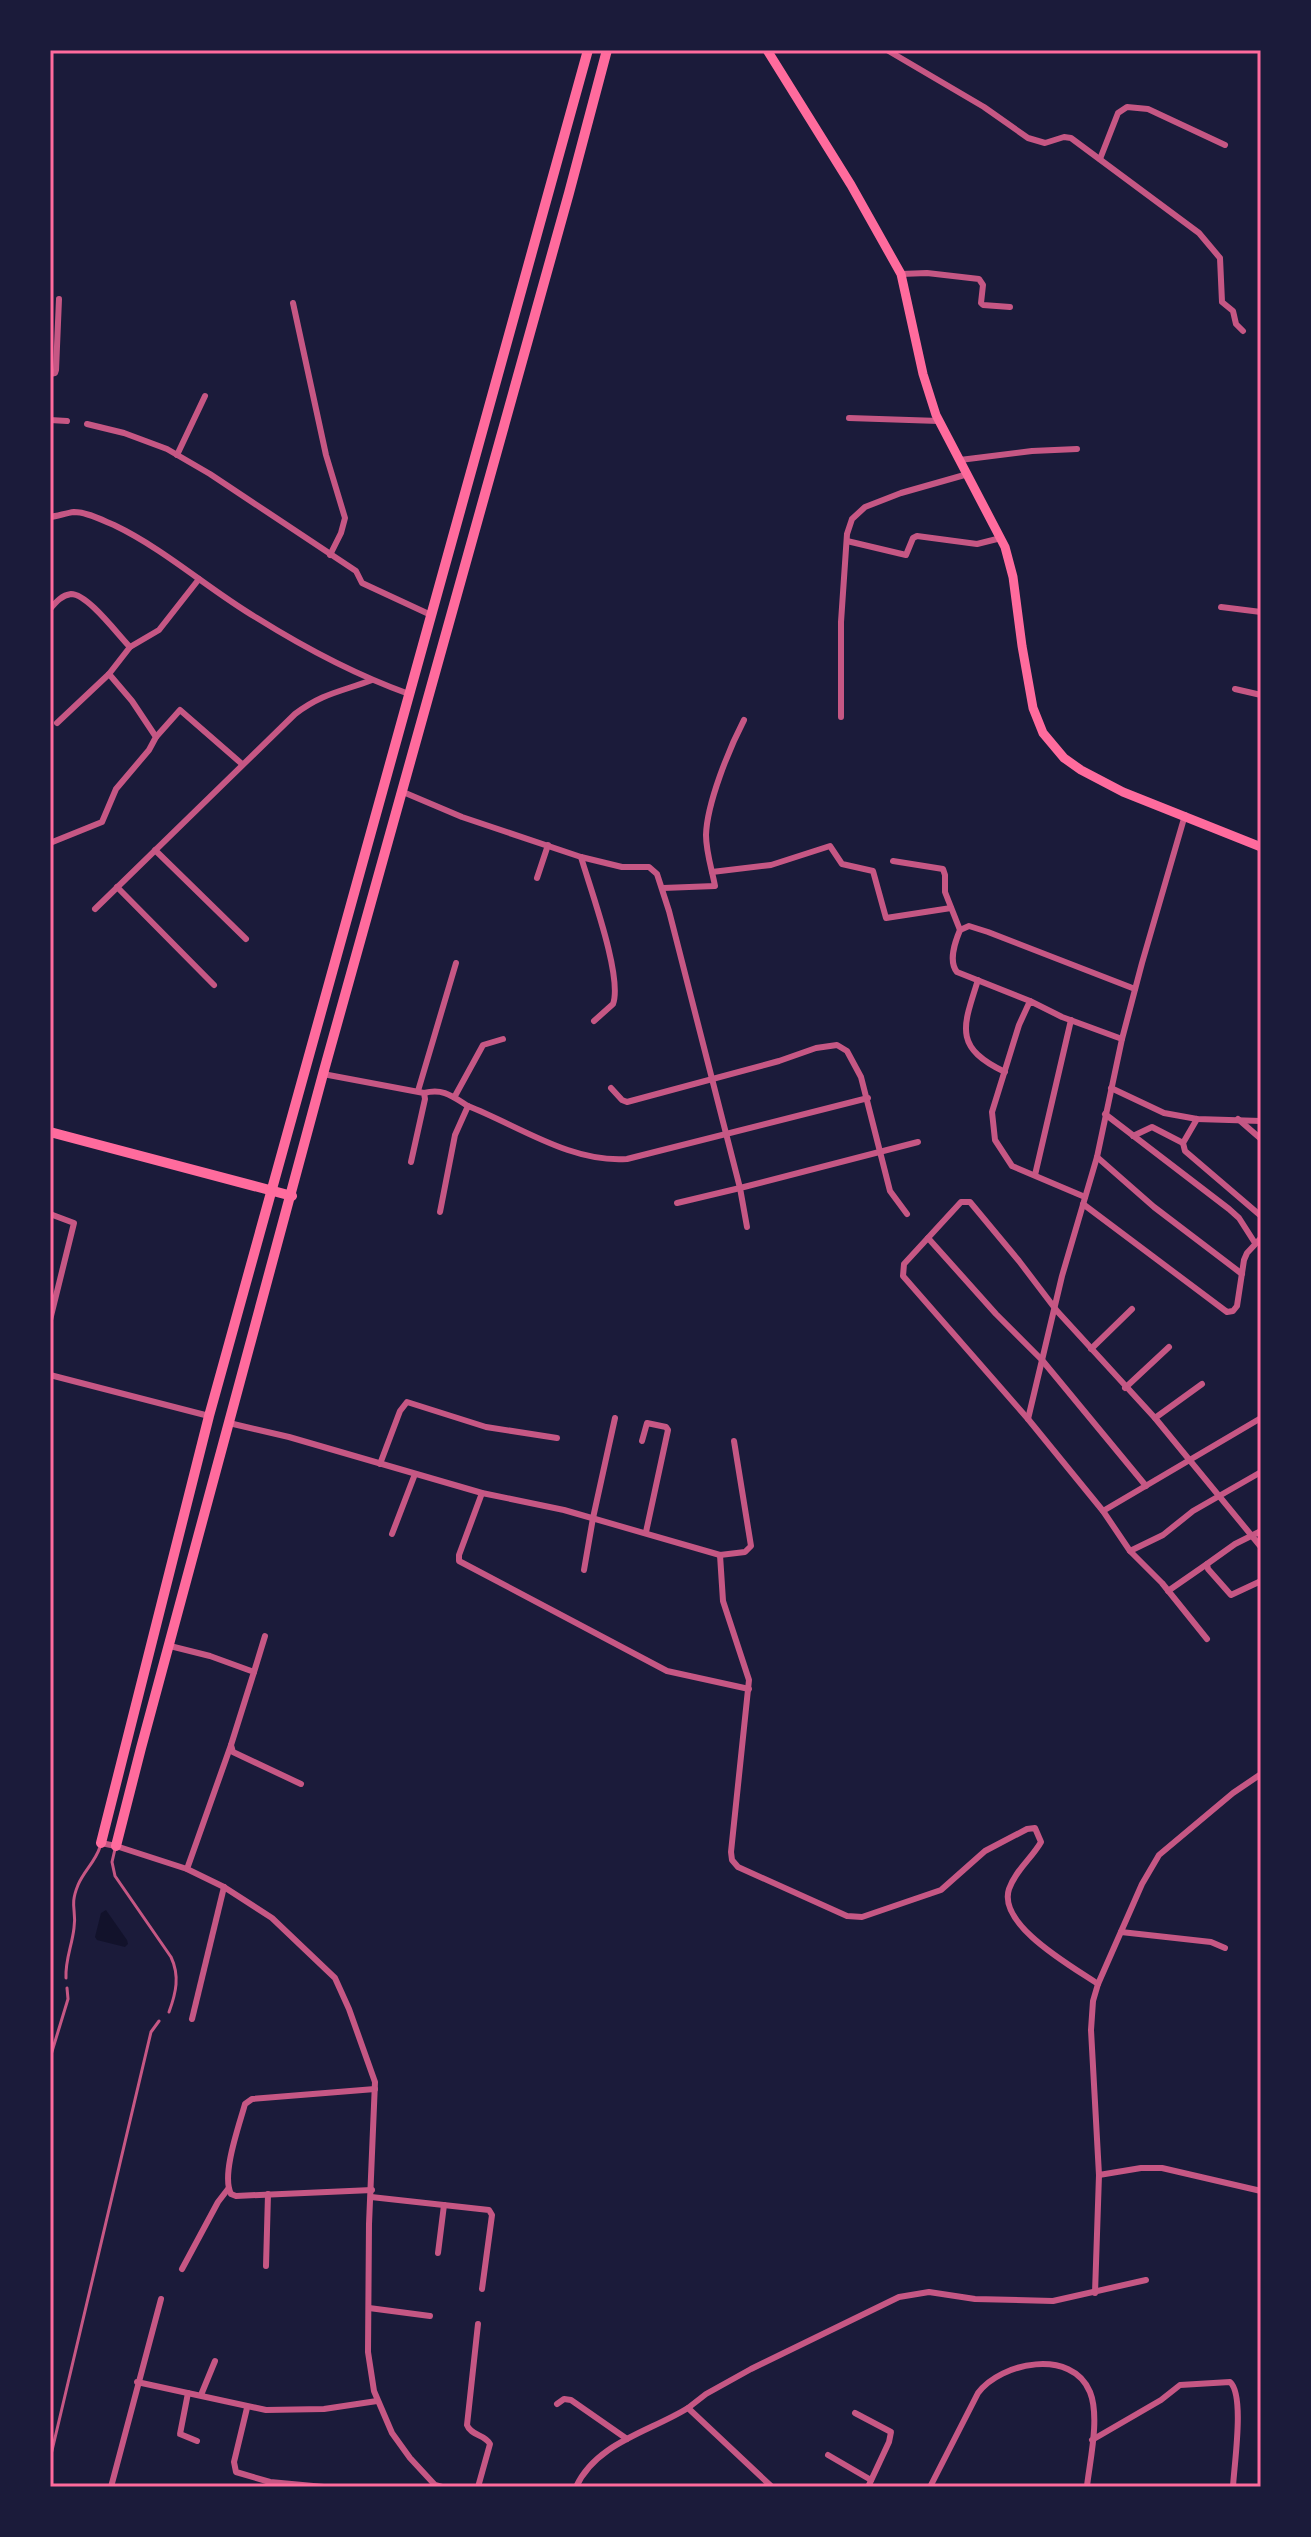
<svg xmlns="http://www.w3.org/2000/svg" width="1311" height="2537" font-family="'Noto Sans',sans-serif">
	<rect width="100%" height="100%" fill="#1b1b3a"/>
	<!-- water -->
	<path fill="#12122b" d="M106,1910L127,1940L128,1944L125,1947L97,1940L95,1937L101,1913Z"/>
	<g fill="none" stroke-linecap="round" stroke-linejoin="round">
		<!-- service -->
		<g stroke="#c65784" stroke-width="3">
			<path d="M115,1849L112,1862L115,1876L171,1957C180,1976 176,1993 169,2012"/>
			<path d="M66,1978C65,1960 72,1946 74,1928C77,1910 69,1907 78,1885C84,1871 95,1862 100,1847"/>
			<path d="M50,2058L68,1999L67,1988"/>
			<path d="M50,2459L151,2032L159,2021"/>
		</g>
		<!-- minor -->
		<g stroke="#c65784" stroke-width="6">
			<path d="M887,50L984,107L1028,138L1045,143L1064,137L1071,138L1199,233L1220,258L1222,302L1233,311L1236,324L1243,331"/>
			<path d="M1100,159L1118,113L1127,107L1148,109L1225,145"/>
			<path d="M901,274L927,273L979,279L983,285L981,303L983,305L1010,307"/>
			<path d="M293,303L326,455L345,518L341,533L330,555"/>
			<path d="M50,374L55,373L56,370L59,299"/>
			<path d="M849,418L939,421"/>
			<path d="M50,420L67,421"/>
			<path d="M87,424L124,433L167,449L210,474L356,571L362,583L431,615"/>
			<path d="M177,455L205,396"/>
			<path d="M960,460L1032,451L1077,449"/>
			<path d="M50,517C58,516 66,513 74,512C87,512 102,520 114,525C166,550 208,589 257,618C305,648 356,675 409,694"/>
			<path d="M847,541L906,555L913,538L917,536L977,544L1001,538"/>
			<path d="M1221,607L1261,612"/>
			<path d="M50,609C56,602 62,595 71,594C88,594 118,635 130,647"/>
			<path d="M1235,689L1261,695"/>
			<path d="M841,717V622L847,534L852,519L865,507L901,493L968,474"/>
			<path d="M57,723L109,674L130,647L159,630L199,579"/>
			<path d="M156,737L180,710L242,764"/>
			<path d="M403,792L462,817L581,857L622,867H649L657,874L669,911L740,1188L677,1203"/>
			<path d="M50,843L102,822L116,789L149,750L156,737L132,701L109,674"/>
			<path d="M155,850L246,939"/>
			<path d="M581,857C590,888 623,977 613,1004L594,1021"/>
			<path d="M893,861L943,869L945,875V892L960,930"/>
			<path d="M712,872L771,865L830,846L842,864L873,871L886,918L951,908"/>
			<path d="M537,878L548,845"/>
			<path d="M117,887L214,985"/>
			<path d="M663,888L715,886C712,870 706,852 706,835C707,803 729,749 744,720"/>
			<path d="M95,909L295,714C323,693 340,692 372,680"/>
			<path d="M978,980C963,1027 953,1047 1005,1072"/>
			<path d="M1030,1001L957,972C948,961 955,942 960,930L969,926L988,932L1135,989"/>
			<path d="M323,1074L424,1093L425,1099L411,1162"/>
			<path d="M611,1088L622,1100L627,1102L779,1061L816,1048L837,1045L847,1051L861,1077L890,1191L907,1214"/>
			<path d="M1111,1088L1164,1113L1197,1119L1261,1121"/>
			<path d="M418,1091L456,963"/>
			<path d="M424,1093C443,1088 452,1096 468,1106"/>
			<path d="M455,1096L483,1045L503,1039"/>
			<path d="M1105,1114L1229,1209L1239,1218L1255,1243"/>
			<path d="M1197,1119L1183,1143L1185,1151L1261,1216"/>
			<path d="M1238,1119L1261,1139"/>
			<path d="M1133,1136L1152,1127L1183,1143"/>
			<path d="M1097,1157L1154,1207L1242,1274"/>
			<path d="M1035,1175L1071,1020"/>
			<path d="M1085,1197L1012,1166L995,1140L992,1112L1019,1025L1030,1001L1062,1017L1122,1039"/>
			<path d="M1083,1204L1227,1312L1233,1311L1237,1306L1244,1260L1247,1253L1261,1238"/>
			<path d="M440,1212L455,1135L468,1106C519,1126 571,1163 627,1159L868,1098"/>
			<path d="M50,1214L74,1223L50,1320"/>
			<path d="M747,1227L740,1188L918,1142"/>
			<path d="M928,1238L996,1314L1042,1360L1146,1486"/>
			<path d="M1091,1349L1132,1309"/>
			<path d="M50,1375L209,1416"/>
			<path d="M1125,1388L1169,1347"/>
			<path d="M1155,1418L1202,1384"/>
			<path d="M1028,1419L1062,1276L1097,1157L1122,1039L1142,963L1185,815"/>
			<path d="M229,1423L289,1437L482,1493L564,1510L720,1555L745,1552L751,1546L734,1441"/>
			<path d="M642,1441L647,1423L666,1427L668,1430L646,1532"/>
			<path d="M380,1464L400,1411L407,1402L486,1427L557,1438"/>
			<path d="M482,1493L459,1555V1561L667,1671L749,1689"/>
			<path d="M1103,1511L1261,1418"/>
			<path d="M1261,1531L1235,1544L1207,1564L1208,1569L1231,1595L1261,1581"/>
			<path d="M392,1534L415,1474"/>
			<path d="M1130,1551L1163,1535L1193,1511L1261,1472"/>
			<path d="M720,1555L723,1601L749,1680L731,1852L732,1860L738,1867L847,1916L862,1917L941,1890L985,1851L1027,1829L1035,1828L1041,1842C1032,1858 1015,1871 1009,1889C997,1925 1073,1967 1098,1984"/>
			<path d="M584,1570L593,1518L615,1418"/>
			<path d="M1168,1591L1207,1564"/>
			<path d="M1207,1639L1162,1583L1130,1551L1103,1511L1028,1419L903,1276L904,1264L961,1202H970L1019,1261L1057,1311L1155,1418L1261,1547"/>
			<path d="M170,1646L210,1656L254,1672L231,1745L233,1752L301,1784"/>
			<path d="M254,1672L265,1636"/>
			<path d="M1261,1774L1233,1793L1159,1855L1142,1884L1098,1984L1093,2001L1091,2030L1099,2175L1141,2168H1162L1261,2191"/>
			<path d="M101,1843L116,1846L187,1869L224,1887L272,1918L335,1978L349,2009L375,2082L369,2224L368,2352L374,2391L392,2433L410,2458L435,2485L442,2487"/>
			<path d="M187,1869L231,1745"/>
			<path d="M1121,1932L1211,1942L1225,1948"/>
			<path d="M192,2019L224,1887"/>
			<path d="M372,2190L236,2196L231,2194C221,2175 239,2126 245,2104L252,2099L375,2089"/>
			<path d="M371,2197L489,2210L492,2215L482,2289"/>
			<path d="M438,2253L444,2205"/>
			<path d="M266,2266L268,2194"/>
			<path d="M182,2269L218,2202L228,2189"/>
			<path d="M1095,2293L1099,2175"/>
			<path d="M369,2308L430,2316"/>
			<path d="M137,2382L266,2410L324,2409L377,2401"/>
			<path d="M188,2393L180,2434L197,2441"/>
			<path d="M201,2395L215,2361"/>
			<path d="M557,2404L564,2399L571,2400L627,2439"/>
			<path d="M247,2408L234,2462L236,2472L270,2482L324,2487"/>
			<path d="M688,2408L706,2394L751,2369L899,2297L929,2292L975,2299L1053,2301L1146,2280"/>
			<path d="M855,2413L891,2432L889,2442L868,2487"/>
			<path d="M1092,2440L1161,2400L1180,2385L1230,2382C1245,2395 1234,2465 1233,2487"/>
			<path d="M828,2455L871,2480"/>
			<path d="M111,2487L161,2299"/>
			<path d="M478,2487L490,2444C485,2434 471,2436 467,2425L478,2324"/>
			<path d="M576,2487C596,2443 649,2432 688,2408L772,2487"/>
			<path d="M930,2487L978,2393C1001,2362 1072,2348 1090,2392C1100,2417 1090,2460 1087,2486"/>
		</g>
		<!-- secondary -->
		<path stroke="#ff6b9d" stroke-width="9" d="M767,50L851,185L901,274L923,374L936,415L1005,547L1013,577L1022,646L1033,708L1043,733L1064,758L1081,770L1123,792L1261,847"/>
		<!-- primary -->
		<path stroke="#ff6b9d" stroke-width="10" d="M50,1132L292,1196"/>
		<!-- trunk -->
		<g stroke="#ff6b9d" stroke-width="10">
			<path d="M101,1843L209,1416L588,50"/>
			<path d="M116,1846L141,1748L323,1074L569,193L607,50"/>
		</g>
	</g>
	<!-- border -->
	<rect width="1311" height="2537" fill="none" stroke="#1b1b3a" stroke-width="104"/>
	<rect x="52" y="52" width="1207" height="2433" fill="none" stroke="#ff6b9d" stroke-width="3"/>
</svg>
